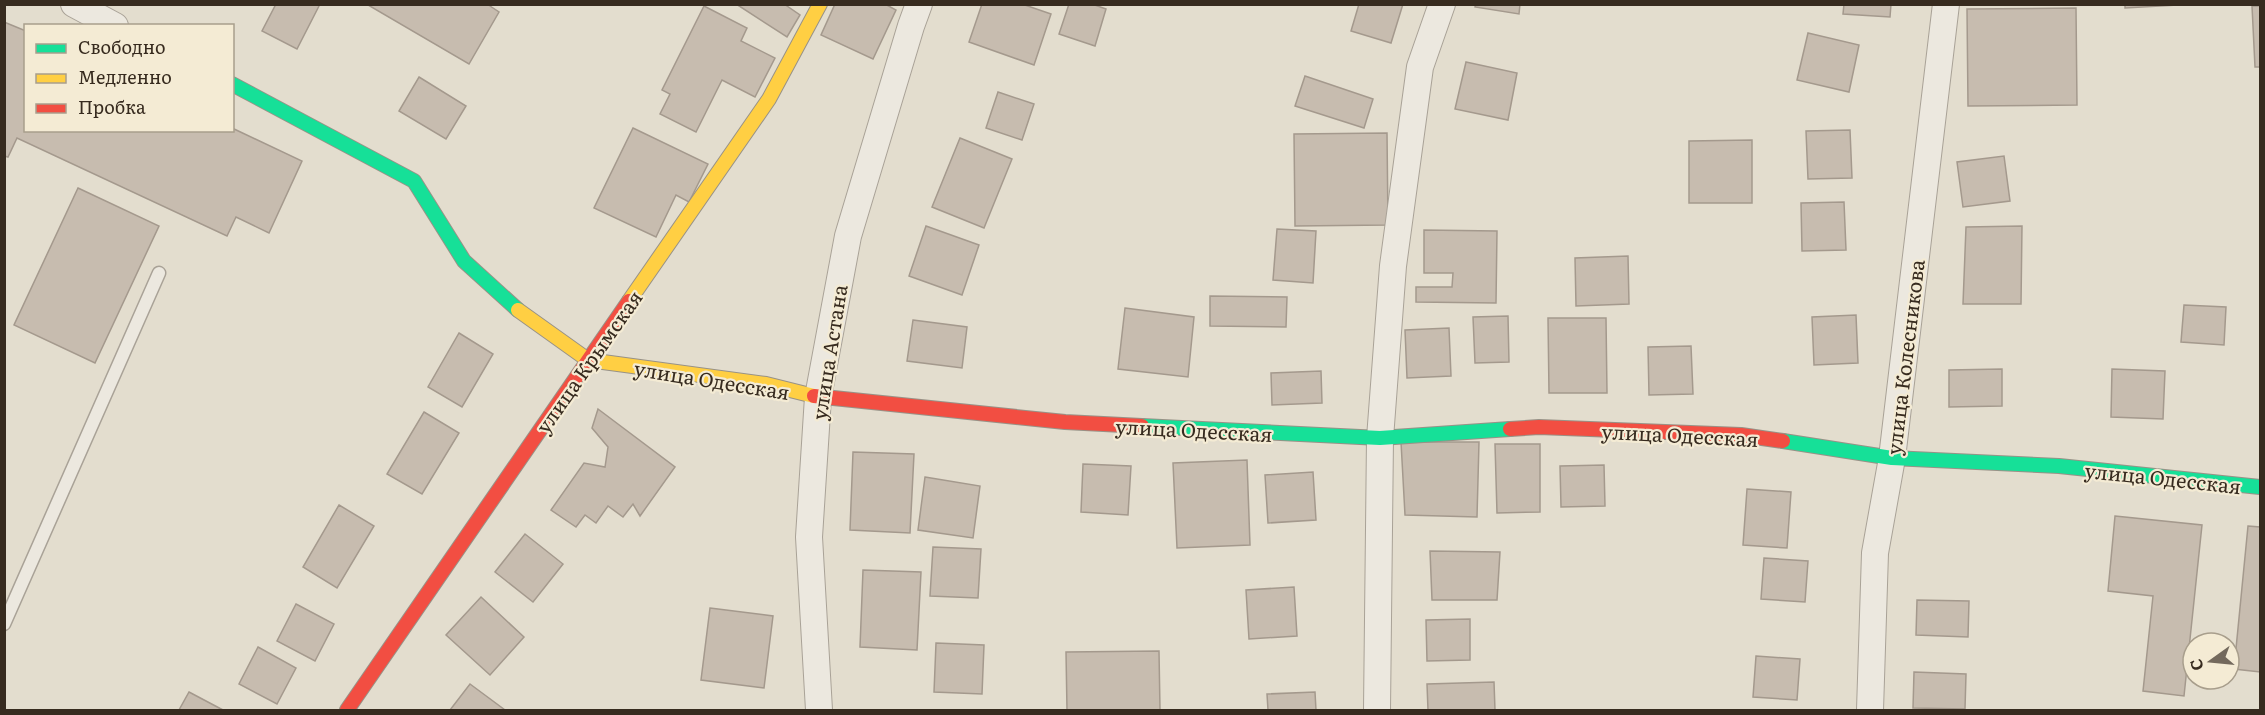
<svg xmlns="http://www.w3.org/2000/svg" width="2265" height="715" font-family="Literata,serif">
	<rect width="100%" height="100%" fill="#e3ddce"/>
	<!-- building -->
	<g fill="#c7bcaf" stroke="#a4998d" stroke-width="1.5">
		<path d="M276,4H320L297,49L262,31Z"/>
		<path d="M487,4L499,12L469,64L368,5Z"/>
		<path d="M736,4H784L800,15L787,37Z"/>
		<path d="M835,4H885L896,10L873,59L821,35Z"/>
		<path d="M982,4H1022L1051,14L1034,65L969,42Z"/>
		<path d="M1069,4H1092L1106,9L1095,46L1059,34Z"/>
		<path d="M1359,4H1403L1391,43L1351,31Z"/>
		<path d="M1476,4H1520L1519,14L1475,7Z"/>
		<path d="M1844,4H1891L1890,17L1843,14Z"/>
		<path d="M2125,4H2196L2125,8Z"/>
		<path d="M704,6L747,28L741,41L775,58L755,97L722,80L696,132L660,114L670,94L662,90Z"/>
		<path d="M2252,6H2260V67H2255Z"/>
		<path d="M2076,8L2077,105L1968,106L1967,9Z"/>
		<path d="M4,22L26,31V130H232V128L302,161L269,233L236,217L227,236L17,138L8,157L4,156Z"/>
		<path d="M1808,33L1859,45L1849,92L1797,80Z"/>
		<path d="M1466,62L1517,73L1508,120L1455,109Z"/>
		<path d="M1305,76L1373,99L1364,128L1295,106Z"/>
		<path d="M419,77L466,106L446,139L399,111Z"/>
		<path d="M998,92L1034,104L1022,140L986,128Z"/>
		<path d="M633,128L708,164L689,202L676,195L656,237L594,208Z"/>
		<path d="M1850,130L1852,178L1808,179L1806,131Z"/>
		<path d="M1387,133L1388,225L1295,226L1294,134Z"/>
		<path d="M960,138L1012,159L984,228L932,207Z"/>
		<path d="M1752,140V203H1689V141Z"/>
		<path d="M2004,156L2010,201L1963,207L1957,162Z"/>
		<path d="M78,188L159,226L95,363L14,325Z"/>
		<path d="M1844,202L1846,250L1802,251L1801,203Z"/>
		<path d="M926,226L979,245L962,295L909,276Z"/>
		<path d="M2022,226L2021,304H1963L1966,227Z"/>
		<path d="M1277,229L1316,231L1313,283L1273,280Z"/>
		<path d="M1424,230L1497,231L1496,303L1416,302V287H1452L1453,273H1424Z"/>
		<path d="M1628,256L1629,304L1576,306L1575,258Z"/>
		<path d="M1210,296L1287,297L1286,327L1210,326Z"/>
		<path d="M2184,305L2226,307L2224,345L2181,342Z"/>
		<path d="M1125,308L1194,317L1188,377L1118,369Z"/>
		<path d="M1856,315L1858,363L1814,365L1812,317Z"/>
		<path d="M1508,316L1509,362L1475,363L1473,317Z"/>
		<path d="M1548,318H1606L1607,393H1549Z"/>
		<path d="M913,320L967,327L962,368L907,361Z"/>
		<path d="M1449,328L1451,376L1407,378L1405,330Z"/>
		<path d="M459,333L493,354L462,407L428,387Z"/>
		<path d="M1691,346L1693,394L1649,395L1648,347Z"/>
		<path d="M2002,369V406L1949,407V370Z"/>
		<path d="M2112,369L2165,371L2163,419L2111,417Z"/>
		<path d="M1321,371L1322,403L1272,405L1271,373Z"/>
		<path d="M598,409L675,467L640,516L633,504L623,517L608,506L596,523L585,515L576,527L551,510L584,463L605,467L608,447L592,428Z"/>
		<path d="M424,412L459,433L422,494L387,474Z"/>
		<path d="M1401,442H1479L1477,517L1405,515Z"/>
		<path d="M1495,444H1540V512L1497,513Z"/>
		<path d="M853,452L914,454L910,533L850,530Z"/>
		<path d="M1247,460L1250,545L1177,548L1173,463Z"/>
		<path d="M1083,464L1131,466L1128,515L1081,512Z"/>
		<path d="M1604,465L1605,506L1561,507L1560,466Z"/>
		<path d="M1313,472L1316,520L1268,523L1265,475Z"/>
		<path d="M925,477L980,486L973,538L918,530Z"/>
		<path d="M1747,489L1791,492L1787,548L1743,545Z"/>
		<path d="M339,505L374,526L337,588L303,567Z"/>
		<path d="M2115,516L2202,525L2184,696L2143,691L2153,596L2108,591Z"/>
		<path d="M2248,526L2260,527V672L2234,669Z"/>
		<path d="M525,534L563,564L533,602L495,572Z"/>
		<path d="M933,547L981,549L978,598L930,596Z"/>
		<path d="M1430,551L1500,552L1497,600H1432Z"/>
		<path d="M1764,558L1808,561L1805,602L1761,599Z"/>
		<path d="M863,570L921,572L917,650L860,647Z"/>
		<path d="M1294,587L1297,636L1249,639L1246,590Z"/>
		<path d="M481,597L524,637L490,675L446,635Z"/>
		<path d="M1917,600L1969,601L1968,637L1916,635Z"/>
		<path d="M296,604L334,624L315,661L277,641Z"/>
		<path d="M710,608L773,616L764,688L701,680Z"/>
		<path d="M1470,619V660L1427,661L1426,620Z"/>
		<path d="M936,643L984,645L982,694L934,692Z"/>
		<path d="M258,647L296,668L277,704L239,684Z"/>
		<path d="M1159,651L1160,710H1067L1066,652Z"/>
		<path d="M1756,656L1800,659L1797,700L1753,697Z"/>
		<path d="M1914,672L1966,674L1965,709L1913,708Z"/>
		<path d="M1494,682L1495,710H1428L1427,684Z"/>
		<path d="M470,684L505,710H450Z"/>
		<path d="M189,692L223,710H179Z"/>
		<path d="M1315,692L1316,710H1268L1267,694Z"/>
	</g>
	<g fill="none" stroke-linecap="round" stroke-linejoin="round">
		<defs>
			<path id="lane" d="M4,624L159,273"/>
			<g id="street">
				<path d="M74,4L115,26"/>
				<path d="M819,710L809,537L818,397L848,236L911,26L919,4"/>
				<path d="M1377,710L1380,438L1393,266L1420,67L1442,4"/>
				<path d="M1870,710L1875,553L1892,458L1946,4"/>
			</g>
			<g id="fast">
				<path d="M232,84L414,181L464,261L518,310"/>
				<path d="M1142,426L1380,438L1510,429"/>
				<path d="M1783,441L1892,458L2059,466L2260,487"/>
			</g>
			<g id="slow">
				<path d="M629,301L769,99L820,4"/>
				<path d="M518,310L588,360L766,384L814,396"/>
			</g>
			<g id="jam">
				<path d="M814,396L1065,422L1142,426"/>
				<path d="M1510,429L1539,427L1741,435L1783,441"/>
				<path d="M347,710L629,301"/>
			</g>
		</defs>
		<!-- lane casing -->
		<use href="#lane" stroke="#a9a297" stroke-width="15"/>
		<!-- street casing -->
		<use href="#street" stroke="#a9a297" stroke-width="28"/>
		<!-- fast casing -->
		<use href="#fast" stroke="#989287" stroke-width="16"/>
		<!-- slow casing -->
		<use href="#slow" stroke="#989287" stroke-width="16"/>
		<!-- jam casing -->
		<use href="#jam" stroke="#989287" stroke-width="16"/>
		<!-- lane -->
		<use href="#lane" stroke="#ece8df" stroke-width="12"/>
		<!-- street -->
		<use href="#street" stroke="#ece8df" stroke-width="26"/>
		<!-- fast -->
		<use href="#fast" stroke="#16e098" stroke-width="14"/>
		<!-- slow -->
		<use href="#slow" stroke="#ffcf43" stroke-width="14"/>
		<!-- jam -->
		<use href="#jam" stroke="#f24e42" stroke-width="14"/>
	</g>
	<g text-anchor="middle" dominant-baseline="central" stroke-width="4.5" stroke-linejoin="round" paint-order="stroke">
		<!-- street labels -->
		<g font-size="20" fill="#372b1f" stroke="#f4ebd4">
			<text transform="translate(828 352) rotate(-81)">улица Астана</text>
			<text transform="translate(1904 357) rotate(-83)">улица Колесникова</text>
			<text transform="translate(588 361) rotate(-55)">улица Крымская</text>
			<text transform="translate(712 379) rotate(9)">улица Одесская</text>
			<text transform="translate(1194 429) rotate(3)">улица Одесская</text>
			<text transform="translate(1680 434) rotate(3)">улица Одесская</text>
			<text transform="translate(2163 477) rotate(6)">улица Одесская</text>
		</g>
	</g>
	<!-- border -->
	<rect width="2265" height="715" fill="none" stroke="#372b1f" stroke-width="12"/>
	<!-- legend -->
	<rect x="24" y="24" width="210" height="108" fill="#f4ebd4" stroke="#a89e8c" stroke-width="1.5"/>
	<rect x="36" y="44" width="30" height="9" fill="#16e098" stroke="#a89e8c" stroke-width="1.5"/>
	<text x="78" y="54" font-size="18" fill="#372b1f">Свободно</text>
	<rect x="36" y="74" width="30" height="9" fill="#ffcf43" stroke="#a89e8c" stroke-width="1.5"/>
	<text x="78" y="84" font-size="18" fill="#372b1f">Медленно</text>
	<rect x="36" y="104" width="30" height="9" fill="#f24e42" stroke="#a89e8c" stroke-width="1.5"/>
	<text x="78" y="114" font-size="18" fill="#372b1f">Пробка</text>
	<!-- north arrow -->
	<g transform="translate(2211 661) rotate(255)"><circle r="28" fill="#f4ebd4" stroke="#a89e8c" stroke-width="1.5"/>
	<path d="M0-4.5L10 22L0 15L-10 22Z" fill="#73695c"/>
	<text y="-9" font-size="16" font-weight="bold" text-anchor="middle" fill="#372b1f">С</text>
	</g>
</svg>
